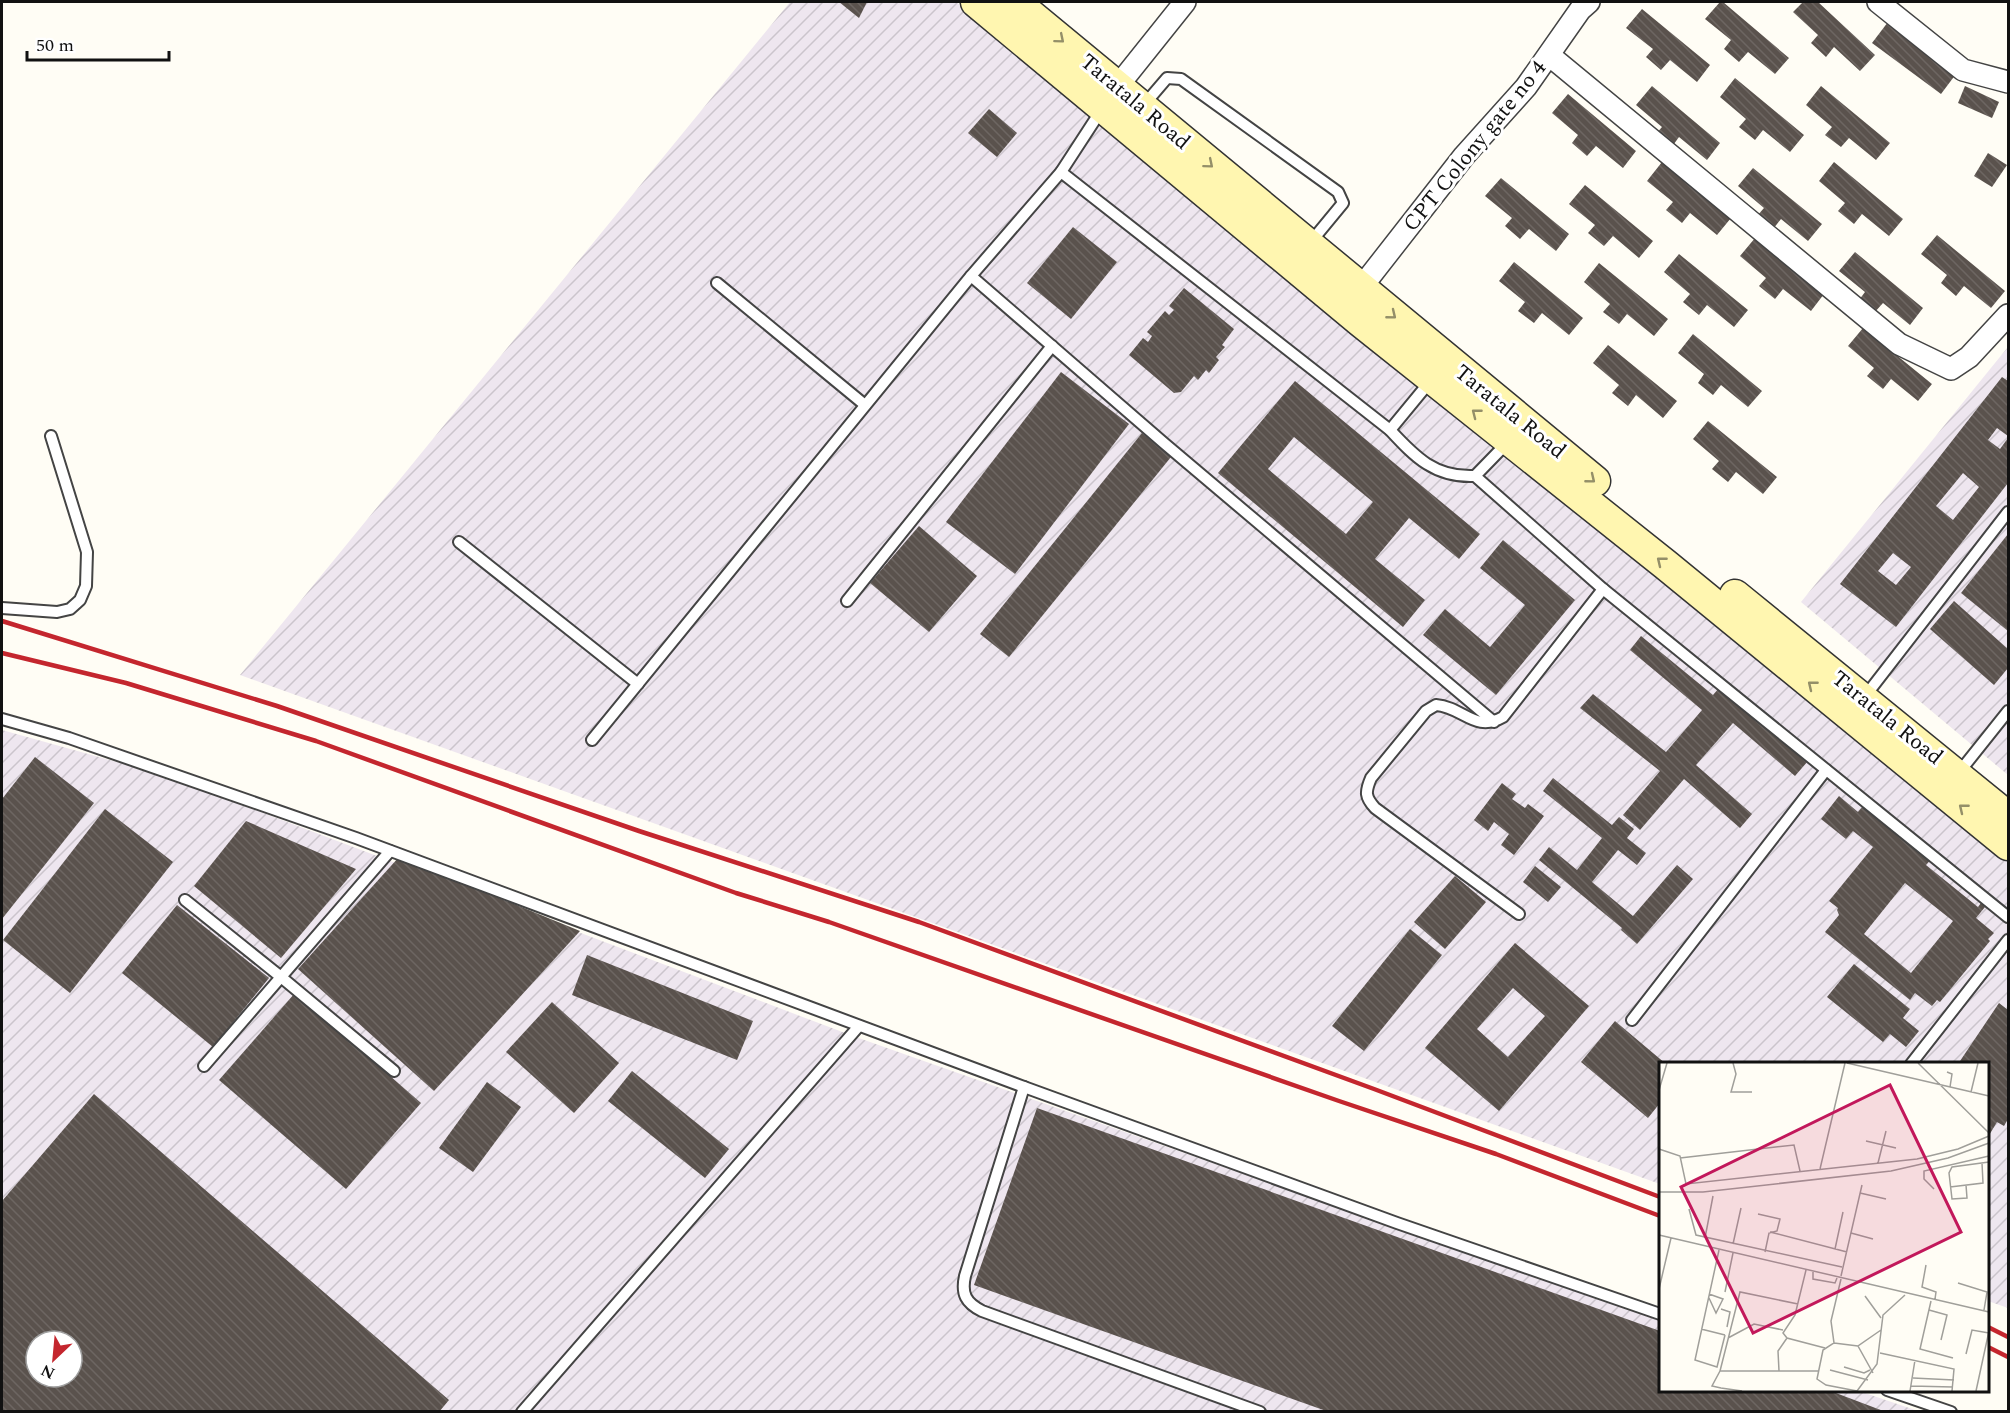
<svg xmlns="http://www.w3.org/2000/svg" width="2010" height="1413" font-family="Spectral,serif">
	<defs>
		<pattern id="industrial-furrows" width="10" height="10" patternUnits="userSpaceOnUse" patternTransform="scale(1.5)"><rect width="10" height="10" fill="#eee6ef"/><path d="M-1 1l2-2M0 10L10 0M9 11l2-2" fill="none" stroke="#cbc4cc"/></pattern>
		<pattern id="building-back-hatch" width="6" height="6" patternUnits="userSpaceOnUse" patternTransform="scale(1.5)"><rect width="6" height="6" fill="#5a524d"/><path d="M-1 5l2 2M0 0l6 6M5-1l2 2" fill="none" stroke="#6d6662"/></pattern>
	</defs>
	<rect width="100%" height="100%" fill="#fffdf5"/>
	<!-- industrial -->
	<g fill="url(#industrial-furrows)" fill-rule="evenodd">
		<path d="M790,2H956L2008,853V1308L1988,1301V1064H1660V1184L240,675Z"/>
		<path d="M2008,347V775L1801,602Z"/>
		<path d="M2,730L160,774L853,1036L1660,1321V1390L1859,1391L1918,1411H2ZM36,1341H72V1377H36Z"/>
	</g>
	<!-- building -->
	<g fill="url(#building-back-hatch)" fill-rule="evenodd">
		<path d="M839,2H867L859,18Z"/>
		<path d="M1720,2H1723L1789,58L1775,74L1748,52L1739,62L1724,49L1731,40L1705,19Z"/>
		<path d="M1803,2H1818L1875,55L1860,71L1834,47L1826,57L1811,43L1818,35L1793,12Z"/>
		<path d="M1642,9L1710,65L1697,82L1670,60L1661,70L1646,57L1653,49L1626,28Z"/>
		<path d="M1888,22L1956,74L1941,94L1872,43Z"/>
		<path d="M1735,78L1804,135L1790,152L1763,130L1755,140L1739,127L1746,119L1720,97Z"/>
		<path d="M1652,86L1720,143L1707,160L1679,137L1671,148L1655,135L1662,127L1636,105Z"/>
		<path d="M1821,86L1890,143L1876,160L1849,138L1841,147L1825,135L1832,127L1806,105Z"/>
		<path d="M1965,86L1999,102L1992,118L1958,103Z"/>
		<path d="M1568,94L1636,151L1623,168L1596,146L1587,156L1572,143L1578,135L1552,113Z"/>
		<path d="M989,109L1017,133L997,157L968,133Z"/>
		<path d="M1988,153L2007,165L1992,187L1974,176Z"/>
		<path d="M1662,162L1731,218L1717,235L1690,213L1682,223L1666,210L1673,202L1647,181Z"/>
		<path d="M1834,162L1903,219L1889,236L1862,214L1854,224L1838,211L1845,203L1819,181Z"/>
		<path d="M1753,168L1822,224L1808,241L1781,219L1773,229L1757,216L1764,208L1738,186Z"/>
		<path d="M1501,178L1569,234L1556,251L1529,229L1520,239L1505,226L1512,218L1485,196Z"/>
		<path d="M1585,185L1653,241L1639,258L1613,236L1604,246L1588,233L1595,225L1569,204Z"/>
		<path d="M1073,227L1117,262L1071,319L1027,283Z"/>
		<path d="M1937,235L2005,291L1991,308L1964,286L1956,296L1941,283L1947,275L1921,254Z"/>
		<path d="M1755,238L1824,294L1811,311L1783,289L1775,299L1759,286L1766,278L1740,256Z"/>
		<path d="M1855,252L1923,308L1910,325L1883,303L1874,313L1859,300L1865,292L1839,271Z"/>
		<path d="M1679,254L1748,310L1734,327L1707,305L1699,315L1683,302L1690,294L1664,272Z"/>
		<path d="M1514,262L1583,318L1569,335L1542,313L1534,323L1518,311L1525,302L1499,281Z"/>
		<path d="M1599,263L1668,319L1654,336L1627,314L1619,324L1603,312L1610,304L1584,282Z"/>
		<path d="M1184,288L1234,329L1222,345L1225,347L1216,357L1219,360L1209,373L1206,370L1198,380L1194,376L1181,392L1174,393L1129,355L1143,338L1148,342L1152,336L1147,332L1165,311L1169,315L1174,310L1169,306Z"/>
		<path d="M1863,328L1932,384L1918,401L1891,379L1883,389L1867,376L1874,368L1848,346Z"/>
		<path d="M1693,334L1762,391L1748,407L1721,385L1713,395L1698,383L1704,374L1678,353Z"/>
		<path d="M1608,345L1677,401L1663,418L1636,395L1628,406L1612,393L1619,385L1593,363Z"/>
		<path d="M1061,372L1129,424L1015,574L946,522Z"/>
		<path d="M2002,377L2008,381V436L1997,428L1988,440L2000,449L2008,438V483L1896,627L1840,584ZM1963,473L1979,487L1953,520L1936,506ZM1893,553L1911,567L1896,585L1878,571Z"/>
		<path d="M1295,381L1480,534L1459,559L1409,518L1375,559L1425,600L1403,627L1218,473ZM1294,437L1373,502L1346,534L1268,469Z"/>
		<path d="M1708,421L1777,477L1763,494L1736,472L1728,482L1712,469L1719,461L1693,439Z"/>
		<path d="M1142,433L1171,457L1009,657L980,634Z"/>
		<path d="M919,526L977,576L929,632L870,583Z"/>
		<path d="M2008,534V631L1961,593Z"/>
		<path d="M1503,540L1575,600L1496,695L1423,635L1445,609L1490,647L1525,605L1480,568Z"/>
		<path d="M1954,601L2008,649V668L1994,685L1930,629Z"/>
		<path d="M1641,636L1713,695L1719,688L1808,761L1795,776L1733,723L1696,765L1752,814L1740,828L1684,779L1640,830L1623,815L1660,771L1580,708L1593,694L1666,752L1702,710L1630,650Z"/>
		<path d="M35,757L94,803L2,919V799Z"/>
		<path d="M1553,778L1612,825L1619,817L1634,829L1627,838L1646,853L1637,865L1618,850L1592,882L1633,916L1677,865L1693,879L1637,944L1621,930L1622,928L1539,860L1549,847L1577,870L1602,838L1543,791Z"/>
		<path d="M1502,783L1516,794L1512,799L1525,808L1528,804L1544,816L1514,855L1501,845L1509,834L1494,822L1488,831L1474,820Z"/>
		<path d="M1839,796L1858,812L1863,806L1932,858L1926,865L1978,907L1981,903L1985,907L1976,918L1994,933L1988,939L1990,941L1940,1002L1937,1000L1932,1006L1915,993L1910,1000L1825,932L1839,915L1837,910L1838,908L1829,901L1873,847L1853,831L1846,839L1821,819ZM1905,883L1953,921L1911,973L1864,934Z"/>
		<path d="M105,809L173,862L70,993L3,940Z"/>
		<path d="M246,821L356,869L281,958L194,886Z"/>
		<path d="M399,857L580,931L434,1091L298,969Z"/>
		<path d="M1535,866L1561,887L1548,902L1523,882Z"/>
		<path d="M1455,876L1486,902L1445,949L1414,922Z"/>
		<path d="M177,905L269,978L213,1047L122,973Z"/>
		<path d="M1410,929L1442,955L1364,1051L1332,1026Z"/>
		<path d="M1515,943L1589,1006L1499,1111L1425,1048ZM1513,988L1545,1016L1508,1057L1477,1029Z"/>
		<path d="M587,955L753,1021L737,1060L572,995Z"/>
		<path d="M1854,964L1910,1009L1903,1018L1919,1031L1906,1047L1890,1034L1883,1042L1827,997Z"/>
		<path d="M295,993L421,1103L346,1189L219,1080Z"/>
		<path d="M552,1002L619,1063L574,1113L506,1052Z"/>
		<path d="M1999,1003L2008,1010V1119L2004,1126L1997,1122L1988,1137V1064H1958Z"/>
		<path d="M1615,1021L1666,1064H1660V1103L1648,1118L1581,1062Z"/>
		<path d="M632,1071L729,1149L705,1178L608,1101Z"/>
		<path d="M487,1082L521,1107L473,1172L439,1148Z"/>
		<path d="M94,1094L449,1400L439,1412H2V1201ZM36,1341H72V1377H36Z"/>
		<path d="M1037,1108L1660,1331V1390H1828L1886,1412H1329L974,1285Z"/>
	</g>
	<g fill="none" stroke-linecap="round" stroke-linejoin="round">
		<defs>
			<g id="lane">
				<path d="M1143,106L1167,78L1181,79L1338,192L1343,203L1310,243"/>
				<path d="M1061,172L1390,430C1415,457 1435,478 1475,476L1603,589L2008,917"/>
				<path d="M971,276L1165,444L1494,722"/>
				<path d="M717,283L865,405"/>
				<path d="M1390,430L1432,379"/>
				<path d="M1475,476L1508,442"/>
				<path d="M459,542L638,684"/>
				<path d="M847,601L1052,346"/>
				<path d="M2,608L57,612L70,609L80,600L86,586L87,552L51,436"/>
				<path d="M1863,699L2008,512"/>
				<path d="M2,719L69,738L356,838L1024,1087L1397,1223L1660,1314"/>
				<path d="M592,740L971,276L1061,172L1102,109"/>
				<path d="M1957,775L2008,711"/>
				<path d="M185,900L281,977L394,1071"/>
				<path d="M1519,914L1375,808C1365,797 1365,792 1371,778L1426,711L1436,705C1463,707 1475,733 1503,717L1603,589"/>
				<path d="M1632,1020L1826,770"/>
				<path d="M1911,1064L2008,940"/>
				<path d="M204,1066L390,851"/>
				<path d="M1024,1087L965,1276C961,1294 966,1303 982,1311L1260,1412"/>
				<path d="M1887,1390L1951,1412"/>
				<path d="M522,1412L859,1026"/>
			</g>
			<g id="street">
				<path d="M1878,2L1963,70L2008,82"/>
				<path d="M1549,55L1899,344L1951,369L1969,357L2008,315"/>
				<path d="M1117,87L1185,2"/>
				<path d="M1360,289L1464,156L1526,87L1580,10L1589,2"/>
			</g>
			<g id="secondary">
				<path d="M976,2L1361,322L1666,565L2008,845"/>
				<path d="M1015,2L1595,481"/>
				<path d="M1735,595L2008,817"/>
			</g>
		</defs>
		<!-- lane casing -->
		<use href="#lane" stroke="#444" stroke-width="14"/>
		<!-- street casing -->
		<use href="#street" stroke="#444" stroke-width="24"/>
		<!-- secondary casing -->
		<use href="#secondary" stroke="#333" stroke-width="33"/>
		<!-- lane -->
		<use href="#lane" stroke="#fff" stroke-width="10"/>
		<!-- street -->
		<use href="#street" stroke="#fff" stroke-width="21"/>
		<!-- secondary -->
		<use href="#secondary" stroke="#fff6b0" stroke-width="30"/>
		<!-- rail -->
		<g stroke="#c4262e" stroke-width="4.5">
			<path d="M2,621L277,706L639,831L919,922L1374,1089L1660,1197"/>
			<path d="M2,653L126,683L316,741L736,893L829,922L1339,1101L1496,1154L1660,1216"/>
			<path d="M1988,1327L2008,1337"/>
			<path d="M1988,1347L2008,1357"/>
		</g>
	</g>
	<!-- one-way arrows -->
	<defs><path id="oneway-chevron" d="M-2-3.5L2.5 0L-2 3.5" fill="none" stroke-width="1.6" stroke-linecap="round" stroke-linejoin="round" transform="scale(1.5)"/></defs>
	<g stroke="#948f68">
		<use href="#oneway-chevron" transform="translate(1060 39) rotate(40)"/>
		<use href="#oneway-chevron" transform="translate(1209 164) rotate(40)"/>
		<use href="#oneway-chevron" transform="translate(1392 315) rotate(39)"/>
		<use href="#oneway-chevron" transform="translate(1476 413) rotate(-142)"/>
		<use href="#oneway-chevron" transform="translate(1591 479) rotate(39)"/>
		<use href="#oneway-chevron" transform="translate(1661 561) rotate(-141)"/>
		<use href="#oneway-chevron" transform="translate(1812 685) rotate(-141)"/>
		<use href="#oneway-chevron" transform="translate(1963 808) rotate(-141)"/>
	</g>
	<g text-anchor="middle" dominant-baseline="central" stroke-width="6" stroke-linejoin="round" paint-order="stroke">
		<!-- street labels -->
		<g font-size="22" fill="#111" stroke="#fff">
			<text transform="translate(1135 102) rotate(40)">Taratala Road</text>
			<text transform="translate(1475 146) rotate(-51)">CPT Colony gate no 4</text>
			<text transform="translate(1510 412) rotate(39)">Taratala Road</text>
			<text transform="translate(1887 718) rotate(39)">Taratala Road</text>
		</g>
	</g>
	<!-- overview -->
	<g transform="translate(1659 1062)">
		<rect width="330" height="330" fill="#fffdf5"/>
		<path fill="none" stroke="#a09f9a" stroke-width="1.5" d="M74,1L77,12L72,30H93M188,1L330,34M259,1L330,71M288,10L293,12L291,25M0,28L8,1M312,30L319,1M207,79L237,86M0,87L21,94L27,122L258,97L299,87L330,74M21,96L135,83L141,109M219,101L227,69M161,107L186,1M307,123L308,136L293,137L290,111L293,105L330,100M291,125L324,121L323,101M275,127L265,117V109L330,94M0,130H44L232,109L289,96L330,81M201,131L227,137M30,147L37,173L183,205M99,152L121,157L118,169L110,171L106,190M111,170L188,190M192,171L214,177M0,173L330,250M46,176L54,134M74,182L82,146M176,187L184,150M60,188L36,298L58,305L66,273M267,203L263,225L277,230L276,237M147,208L136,253L124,271L128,276L166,286M154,210V217L176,221L178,216M182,214L203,123M182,217L172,259L175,281L164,288L158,317L167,323L198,329M299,221L328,230L325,248M0,227L12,176M66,230L74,191M50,232L64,237L57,251L50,236M206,234L222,256M272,239L261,287L294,296M139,242L81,230L61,309H160M62,247L71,250L68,265M270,248L288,253L282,278M42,267L66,273M69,276L95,262L124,268M175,281L199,284M221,291L295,307L293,329M307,292L313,268L330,271M185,305L205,311L211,308M171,308L209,318M61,309L53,324L62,326M120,309L119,289L128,276M214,311L199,284L222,268M254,316L295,318M252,324L294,325M62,326L83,329M198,329L218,302L224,253L246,233M251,329L256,298M317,329L330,269"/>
		<path fill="#c2185b" fill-opacity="0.15" stroke="#c2185b" stroke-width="3" d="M231,23L302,170L94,271L22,125Z"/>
		<rect width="330" height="330" fill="none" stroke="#111" stroke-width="3"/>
	</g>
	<!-- border -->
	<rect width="2010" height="1413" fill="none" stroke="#111111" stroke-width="6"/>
	<!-- north arrow -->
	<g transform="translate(54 1359) rotate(206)"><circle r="28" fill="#ffffff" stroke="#a0a0a0" stroke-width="1.5"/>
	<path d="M0-4.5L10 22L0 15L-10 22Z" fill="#c4262e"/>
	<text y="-9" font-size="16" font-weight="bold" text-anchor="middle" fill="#111111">N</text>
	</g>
	<!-- scale -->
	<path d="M27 51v9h142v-9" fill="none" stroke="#111111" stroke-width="3"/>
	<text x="36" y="51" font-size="18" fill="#111111" stroke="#ffffff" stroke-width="4.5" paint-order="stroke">50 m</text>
</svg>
